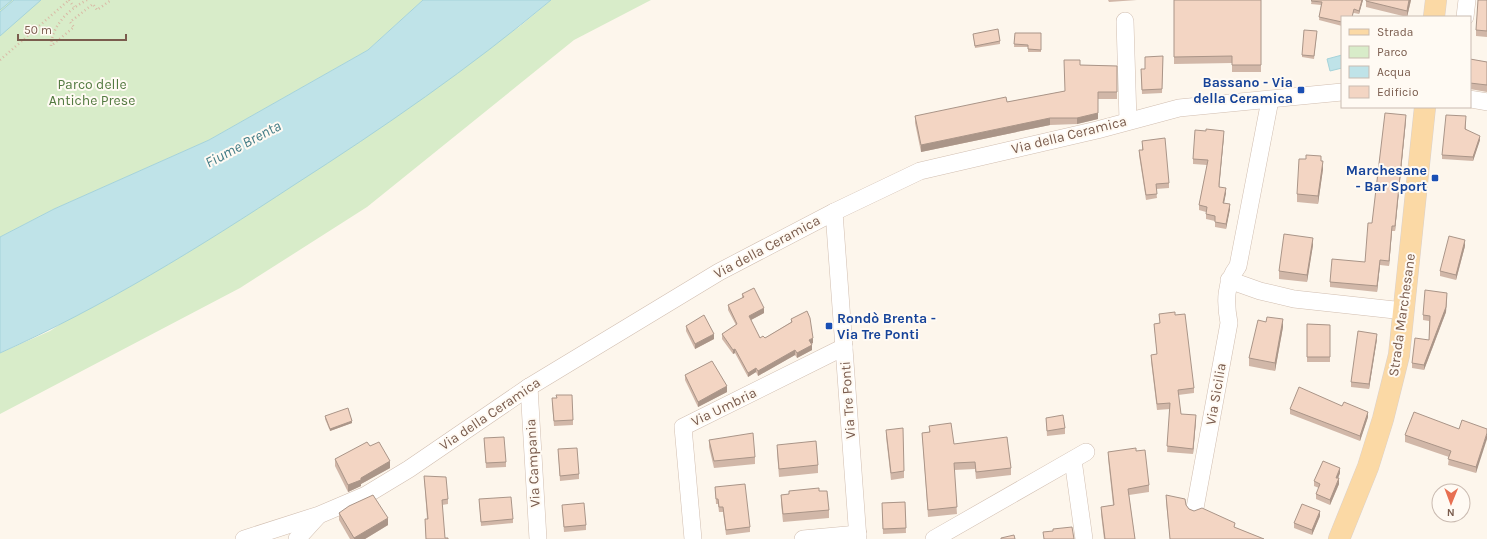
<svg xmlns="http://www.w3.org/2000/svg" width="1487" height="539" font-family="Karla,sans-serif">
	<rect width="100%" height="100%" fill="#fdf6ec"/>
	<!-- green -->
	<g fill="#d8ecc9">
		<path d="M0,0H423L368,50L209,140L54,209L0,237Z"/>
		<path d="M551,0H651L574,40L367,207L240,288L0,414V353L50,331L519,27Z"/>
	</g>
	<!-- water -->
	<g fill="#bfe3e8" stroke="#a5d3da">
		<path d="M0,0H12L0,10Z"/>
		<path d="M14,0H41L0,36V12Z"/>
		<path d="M423,0H551C470,68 383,128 294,185C200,247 103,307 0,353V237L54,209L209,140L368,50Z"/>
		<path d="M1342,55V68L1330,71L1327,59Z"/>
	</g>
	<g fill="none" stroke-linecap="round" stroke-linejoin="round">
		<defs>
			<g id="minor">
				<path d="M1465,17L1467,0"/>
				<path d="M1125,21L1128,121"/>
				<path d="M1470,99L1487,102"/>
				<path d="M834,212L858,539"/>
				<path d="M1229,280L1260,291L1294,299L1404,311"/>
				<path d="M529,387L538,539"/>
				<path d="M1073,460L1084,539"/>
				<path d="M1195,508L1229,323C1225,302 1225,283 1238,266L1270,100"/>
				<path d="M244,539L319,515L366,495L409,469L529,387L719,272L834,212L920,171L1097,130L1179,108L1342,92"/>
				<path d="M297,539L317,517"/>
				<path d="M693,539L683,427L844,347"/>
				<path d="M803,539L858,534"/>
				<path d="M934,539L1086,452"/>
			</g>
			<g id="major">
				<path d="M1434,17L1436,0"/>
				<path d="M1339,539L1368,467L1383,419L1399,355L1425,107"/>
			</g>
		</defs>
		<!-- minor casing -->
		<use href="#minor" stroke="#d1beb0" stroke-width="18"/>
		<!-- major casing -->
		<use href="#major" stroke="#dad1cd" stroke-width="22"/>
		<!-- path -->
		<g stroke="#d9b8a5" stroke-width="2.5" stroke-dasharray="1 3" stroke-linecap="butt">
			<path d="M69,0L74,7"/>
			<path d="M87,0C69,9 52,25 51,46L74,27L70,22L93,4L97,10L111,0"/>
			<path d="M0,60L69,0"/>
		</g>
		<!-- minor -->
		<use href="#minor" stroke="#fff" stroke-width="17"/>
		<!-- major -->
		<use href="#major" stroke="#fbd9a5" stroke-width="21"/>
	</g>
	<!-- wall -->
	<g fill="#d1b7a8">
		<path d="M1108,0H1137L1109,2Z"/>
		<path d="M1174,0H1261V72H1232V63L1174,64Z"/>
		<path d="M1312,0H1363L1359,14L1354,13L1342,17V26L1319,20L1321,5L1311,4Z"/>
		<path d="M1366,0H1411L1407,17L1366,7Z"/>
		<path d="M1487,0V37L1476,36V30Z"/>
		<path d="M1015,33H1041V52H1028V47H1014Z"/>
		<path d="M1317,33L1314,59L1302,57V55Z"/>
		<path d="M973,34L1000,41V44L975,48Z"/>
		<path d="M1163,56L1162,93L1142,94L1141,69H1145Z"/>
		<path d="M1470,59L1487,62V92L1470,89Z"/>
		<path d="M1080,65L1117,66V99H1098V119L1077,124L1050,125L921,152L915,123V116L1007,102L1065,91Z"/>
		<path d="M1406,120L1395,231H1392L1389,266L1380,265L1377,292L1330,287V282L1365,262L1372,223Z"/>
		<path d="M1466,121V129L1480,140L1473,161L1442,159V155Z"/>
		<path d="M1224,136L1219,186V187L1226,193L1224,203L1230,209L1226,229L1215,227V221L1206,219V212L1199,210V205L1207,165L1193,164V159Z"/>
		<path d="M1142,141L1169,183V188L1156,189L1157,198L1146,200L1139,155V150H1142Z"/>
		<path d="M1321,161L1323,169L1318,204L1297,202V194Z"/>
		<path d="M1313,245L1307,282L1279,279V271Z"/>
		<path d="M1465,246L1456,280L1440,276V271Z"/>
		<path d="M742,294L764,313L751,320L760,338H765L791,322V319L813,343L811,344L812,350L797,358L795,355L758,376L756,372L748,377L735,353L733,354L722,339V334L736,325L728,310V305L742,298Z"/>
		<path d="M1447,297L1446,312L1424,370L1412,368V363L1429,340V321L1423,320V315Z"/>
		<path d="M1159,314L1175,315L1194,388V393L1178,395L1181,414L1196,420L1193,454L1167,452L1170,409L1157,410L1151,361V355L1157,354L1154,324L1160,323Z"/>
		<path d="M1307,324L1330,325V362H1307Z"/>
		<path d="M686,326L714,339L695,349L686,331Z"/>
		<path d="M1283,327L1275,371L1249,366V358Z"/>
		<path d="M1377,339L1369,389L1351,387V382Z"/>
		<path d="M685,375L727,392L698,407L685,380Z"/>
		<path d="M556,398L573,420V425L554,426L552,403Z"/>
		<path d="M1342,406L1368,417L1360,441L1290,414V409Z"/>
		<path d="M325,416L352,423L330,431L325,419Z"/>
		<path d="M1046,418L1065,428V434L1047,436Z"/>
		<path d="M929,426L954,444L1011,468V475L976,479L975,469L954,470L957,514L928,517L922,433L929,432Z"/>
		<path d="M1459,429H1487L1476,473L1448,465L1449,457L1405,442V435Z"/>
		<path d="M886,430L904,471V478L891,480L886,437Z"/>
		<path d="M484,438L506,462V467L486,468Z"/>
		<path d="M709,440L755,457V464L714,468L709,447Z"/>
		<path d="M777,445L818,465V473L779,477L777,452Z"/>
		<path d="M370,446L390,468L361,484V486L348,492L335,466V459Z"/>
		<path d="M558,449L579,474V479L560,481Z"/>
		<path d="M1136,451L1149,485V492L1129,495L1135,539H1104L1101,514V507L1113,505L1108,458V452Z"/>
		<path d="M1340,473L1338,478L1339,484L1330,505L1316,499V494L1319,488L1314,486V481Z"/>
		<path d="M424,476L448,499V504L442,505L445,538L448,539H426L425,519H427Z"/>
		<path d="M715,487L750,527V532L726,535L723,512H719L718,504H716Z"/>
		<path d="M819,491L829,510V518L783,522L781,503V495Z"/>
		<path d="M1166,495L1186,505L1189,509L1264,539H1170L1166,502Z"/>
		<path d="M479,499L513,519V523L481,526Z"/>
		<path d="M905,502L906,533L883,534L882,503Z"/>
		<path d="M562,505L586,525V530L564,532Z"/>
		<path d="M339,513L388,525L365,539H350L339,520Z"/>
		<path d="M1320,516L1312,535L1294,528V523Z"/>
	</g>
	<!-- shaded-wall -->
	<g fill="#aa9588">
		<path d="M1362,0H1363L1359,14V11Z"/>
		<path d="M1409,0H1411L1407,17V11Z"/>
		<path d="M1098,113V119L1077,124V118Z"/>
		<path d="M1406,115V120L1395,231V226Z"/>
		<path d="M1050,118V125L921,152V145Z"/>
		<path d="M1224,131V136L1219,189V184Z"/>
		<path d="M1480,136V140L1473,161V157Z"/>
		<path d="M1323,161V169L1318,204V196Z"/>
		<path d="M1226,188V193L1223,208V203Z"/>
		<path d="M1230,204V209L1226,229V224Z"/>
		<path d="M1392,226V231L1389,266V261Z"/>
		<path d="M1313,238V245L1307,282V275Z"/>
		<path d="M1465,240V246L1456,280V275Z"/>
		<path d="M1380,260V265L1377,292V286Z"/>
		<path d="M1447,293L1446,312L1424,370V365Z"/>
		<path d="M764,308V313L749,321V316Z"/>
		<path d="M1283,319V327L1275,371V363Z"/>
		<path d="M714,334V339L695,349V344Z"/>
		<path d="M1377,334V339L1369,389V384Z"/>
		<path d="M813,338V343L809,345V340Z"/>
		<path d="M812,345V350L797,358V353Z"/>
		<path d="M735,349V353L733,354V350Z"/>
		<path d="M795,350V355L758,376V371Z"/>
		<path d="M756,368V372L748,377V373Z"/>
		<path d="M727,386V392L698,407V402Z"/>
		<path d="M1368,412V417L1360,441V436Z"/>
		<path d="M1196,415V420L1193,454V449Z"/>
		<path d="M352,421V423L330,431V429Z"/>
		<path d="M1487,433V439L1476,473V467Z"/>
		<path d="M390,461V468L361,484V486L348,492V485Z"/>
		<path d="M1340,468V473L1336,483V478Z"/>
		<path d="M1339,478V484L1330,505V500Z"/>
		<path d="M1320,511V516L1312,535V530Z"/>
		<path d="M388,518V525L365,539H354V538Z"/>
	</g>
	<!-- building -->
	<g fill="#f3d5c3" stroke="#aa9588">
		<path d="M1174,0H1261V65H1232V56L1174,57Z"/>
		<path d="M1312,0H1362L1359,11L1354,9L1352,17H1342V22L1319,17L1322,2L1311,1Z"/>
		<path d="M1366,0H1409L1407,11L1366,1Z"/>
		<path d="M1478,0H1487V31L1476,30Z"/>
		<path d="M998,29L1000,41L975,46L973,34Z"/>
		<path d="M1304,30L1317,31L1314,56L1302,55Z"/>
		<path d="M1015,33H1041V50L1028,49V45L1014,44Z"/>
		<path d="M1163,56L1162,89L1142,90L1141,69H1145V57Z"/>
		<path d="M1470,59L1487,62V85L1470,83Z"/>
		<path d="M1064,60H1080V65L1117,66V92H1098V113L1077,118H1050L921,145L915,116L1006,97L1007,102L1065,91Z"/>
		<path d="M1385,113L1406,115L1395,226H1392L1389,261L1380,260L1377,286L1330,282L1332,259L1365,262L1368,223H1372Z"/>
		<path d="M1446,115L1466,116L1465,129L1480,136L1473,157L1442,155Z"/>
		<path d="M1206,129L1224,131L1219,184V187L1226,188L1223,203L1230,204L1226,224L1215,222V216L1206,214L1207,207L1199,205L1208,160L1193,159L1195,130L1206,131Z"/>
		<path d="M1165,138L1169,183L1156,184L1157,194L1146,195L1139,150H1143L1142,141Z"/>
		<path d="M1306,155L1321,156V161H1323L1318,196L1297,194L1299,159H1306Z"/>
		<path d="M1284,234L1313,238L1307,275L1279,271Z"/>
		<path d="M1449,236L1465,240L1456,275L1440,271Z"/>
		<path d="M754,288L764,308L749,316L760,338L763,336L765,338L792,322L791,319L807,311L810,318L813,338L809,340L812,345L797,353L795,350L758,371L756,368L748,373L735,349L733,350L722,334L737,324L728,305L744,297L742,294Z"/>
		<path d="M1425,290L1447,293L1446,307L1424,365L1412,363L1415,338L1429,340L1430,316L1423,315Z"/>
		<path d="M1175,312V315L1185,314L1194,388L1178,390L1181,414L1196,415L1193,449L1167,446L1170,403L1157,404L1151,355L1157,354L1154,324L1160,323L1159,314Z"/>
		<path d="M704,315L714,334L695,344L686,326Z"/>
		<path d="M1267,317L1283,319L1275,363L1249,358L1258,320L1266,322Z"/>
		<path d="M1307,324L1330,325V357H1307Z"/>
		<path d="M1358,331L1377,334L1369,384L1351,382Z"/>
		<path d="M712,361L727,386L698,402L685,375Z"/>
		<path d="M1299,387L1342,406L1344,402L1368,412L1360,436L1290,409Z"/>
		<path d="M556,395H572L573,420L554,421L552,398H557Z"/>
		<path d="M348,408L352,421L330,429L325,416Z"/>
		<path d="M1414,412L1459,429L1462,420L1487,429V433L1476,467L1448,459L1451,451L1405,435Z"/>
		<path d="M1063,415L1065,428L1047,431L1046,418Z"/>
		<path d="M951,423L954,444L1007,437L1011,468L976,472L975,462L954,463L957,507L928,510L922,433L930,432L929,426Z"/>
		<path d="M903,428L904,471L891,473L886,430Z"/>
		<path d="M753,433L755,457L714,461L709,440Z"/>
		<path d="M504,437L506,462L486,463L484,438Z"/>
		<path d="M816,441L818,465L779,469L777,445Z"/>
		<path d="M367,442L370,446L379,442L390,461L361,478V480L348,485L335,459Z"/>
		<path d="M577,448L579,474L560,476L558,449Z"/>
		<path d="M1136,448V451L1145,450L1149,485L1128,489L1135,539H1105L1101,507L1114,505L1108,452Z"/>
		<path d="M1323,461L1340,468L1336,478H1339L1330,500L1316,494L1320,484L1314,481Z"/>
		<path d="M424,476L446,477L448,499L442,500L445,538H448V539H426L425,519H428Z"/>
		<path d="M745,484L750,527L726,530L723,507H719L718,499H716L715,487Z"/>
		<path d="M819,488V491H827L829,510L783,514L781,495L789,494V491Z"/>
		<path d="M373,495L388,518L354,538L339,513L349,506Z"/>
		<path d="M1166,495L1185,499L1186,505L1189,509L1194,511L1202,508L1235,523L1234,527L1264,539H1170Z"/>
		<path d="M511,497L513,519L481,522L479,499Z"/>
		<path d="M905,502L906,528L883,529L882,503Z"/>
		<path d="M584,503L586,525L564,527L562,505Z"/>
		<path d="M1302,504L1320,511L1312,530L1294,523Z"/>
		<path d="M1072,527L1074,539H1044L1043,532L1053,531V529Z"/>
		<path d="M1014,535L1015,539H1001V538Z"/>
	</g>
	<!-- markers -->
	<g fill="#1a4fb4" stroke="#fffaf3" stroke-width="1.5">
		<rect x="1297" y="86" width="8" height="8" rx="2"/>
		<rect x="1431" y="174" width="8" height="8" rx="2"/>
		<rect x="825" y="322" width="8" height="8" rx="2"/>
	</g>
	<g text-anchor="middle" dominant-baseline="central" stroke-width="4" stroke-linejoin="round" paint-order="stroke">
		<!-- transit labels -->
		<g font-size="14" font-weight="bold" fill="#164399" stroke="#fffaf3" text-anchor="end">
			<text x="1293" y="82">Bassano - Via<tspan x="1293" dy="16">della Ceramica</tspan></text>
			<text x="1427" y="170">Marchesane<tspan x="1427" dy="16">- Bar Sport</tspan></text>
			<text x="837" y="318" text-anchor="start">Rondò Brenta -<tspan x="837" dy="16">Via Tre Ponti</tspan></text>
		</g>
		<!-- park labels -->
		<g font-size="14" fill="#537a41" stroke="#fffaf3">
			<text x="92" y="84">Parco delle<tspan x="92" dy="16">Antiche Prese</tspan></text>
		</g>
		<!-- street labels -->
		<g font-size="14" fill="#7a5c4d" stroke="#fffaf3">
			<text transform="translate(1069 135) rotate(-14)">Via della Ceramica</text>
			<text transform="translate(767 247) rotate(-28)">Via della Ceramica</text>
			<text transform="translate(1402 315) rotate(-82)">Strada Marchesane</text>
			<text transform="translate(1216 394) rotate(-80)">Via Sicilia</text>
			<text transform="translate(848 400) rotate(-94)">Via Tre Ponti</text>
			<text transform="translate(724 407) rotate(-26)">Via Umbria</text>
			<text transform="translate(490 414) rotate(-34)">Via della Ceramica</text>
			<text transform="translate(533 463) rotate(-93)">Via Campania</text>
		</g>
		<!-- water labels -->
		<g font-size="15" font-style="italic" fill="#437c86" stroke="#fffaf3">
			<text transform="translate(243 144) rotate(-28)">Fiume Brenta</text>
		</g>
	</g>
	<!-- legend -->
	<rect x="1341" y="16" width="130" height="92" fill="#fffaf3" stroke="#cabbb1"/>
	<rect x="1349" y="29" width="20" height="6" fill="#fbd9a5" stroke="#cabbb1"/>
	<text x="1377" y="36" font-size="12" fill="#7a5c4d">Strada</text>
	<rect x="1349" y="46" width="20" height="12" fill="#d8ecc9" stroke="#cabbb1"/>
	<text x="1377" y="56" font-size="12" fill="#7a5c4d">Parco</text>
	<rect x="1349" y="66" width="20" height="12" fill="#bfe3e8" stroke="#cabbb1"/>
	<text x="1377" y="76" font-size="12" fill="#7a5c4d">Acqua</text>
	<rect x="1349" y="86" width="20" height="12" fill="#f3d5c3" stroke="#cabbb1"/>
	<text x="1377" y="96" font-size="12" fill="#7a5c4d">Edificio</text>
	<!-- north arrow -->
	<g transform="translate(1451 503) rotate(181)"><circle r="19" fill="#fffaf3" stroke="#cabbb1"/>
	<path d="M0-3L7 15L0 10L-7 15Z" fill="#e76f51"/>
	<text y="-6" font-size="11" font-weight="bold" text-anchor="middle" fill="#7a5c4d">N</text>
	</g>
	<!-- scale -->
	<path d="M18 34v6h108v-6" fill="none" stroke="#7a5c4d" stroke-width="2"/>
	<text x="24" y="34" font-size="12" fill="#7a5c4d" stroke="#fffaf3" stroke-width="3" paint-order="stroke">50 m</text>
</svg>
